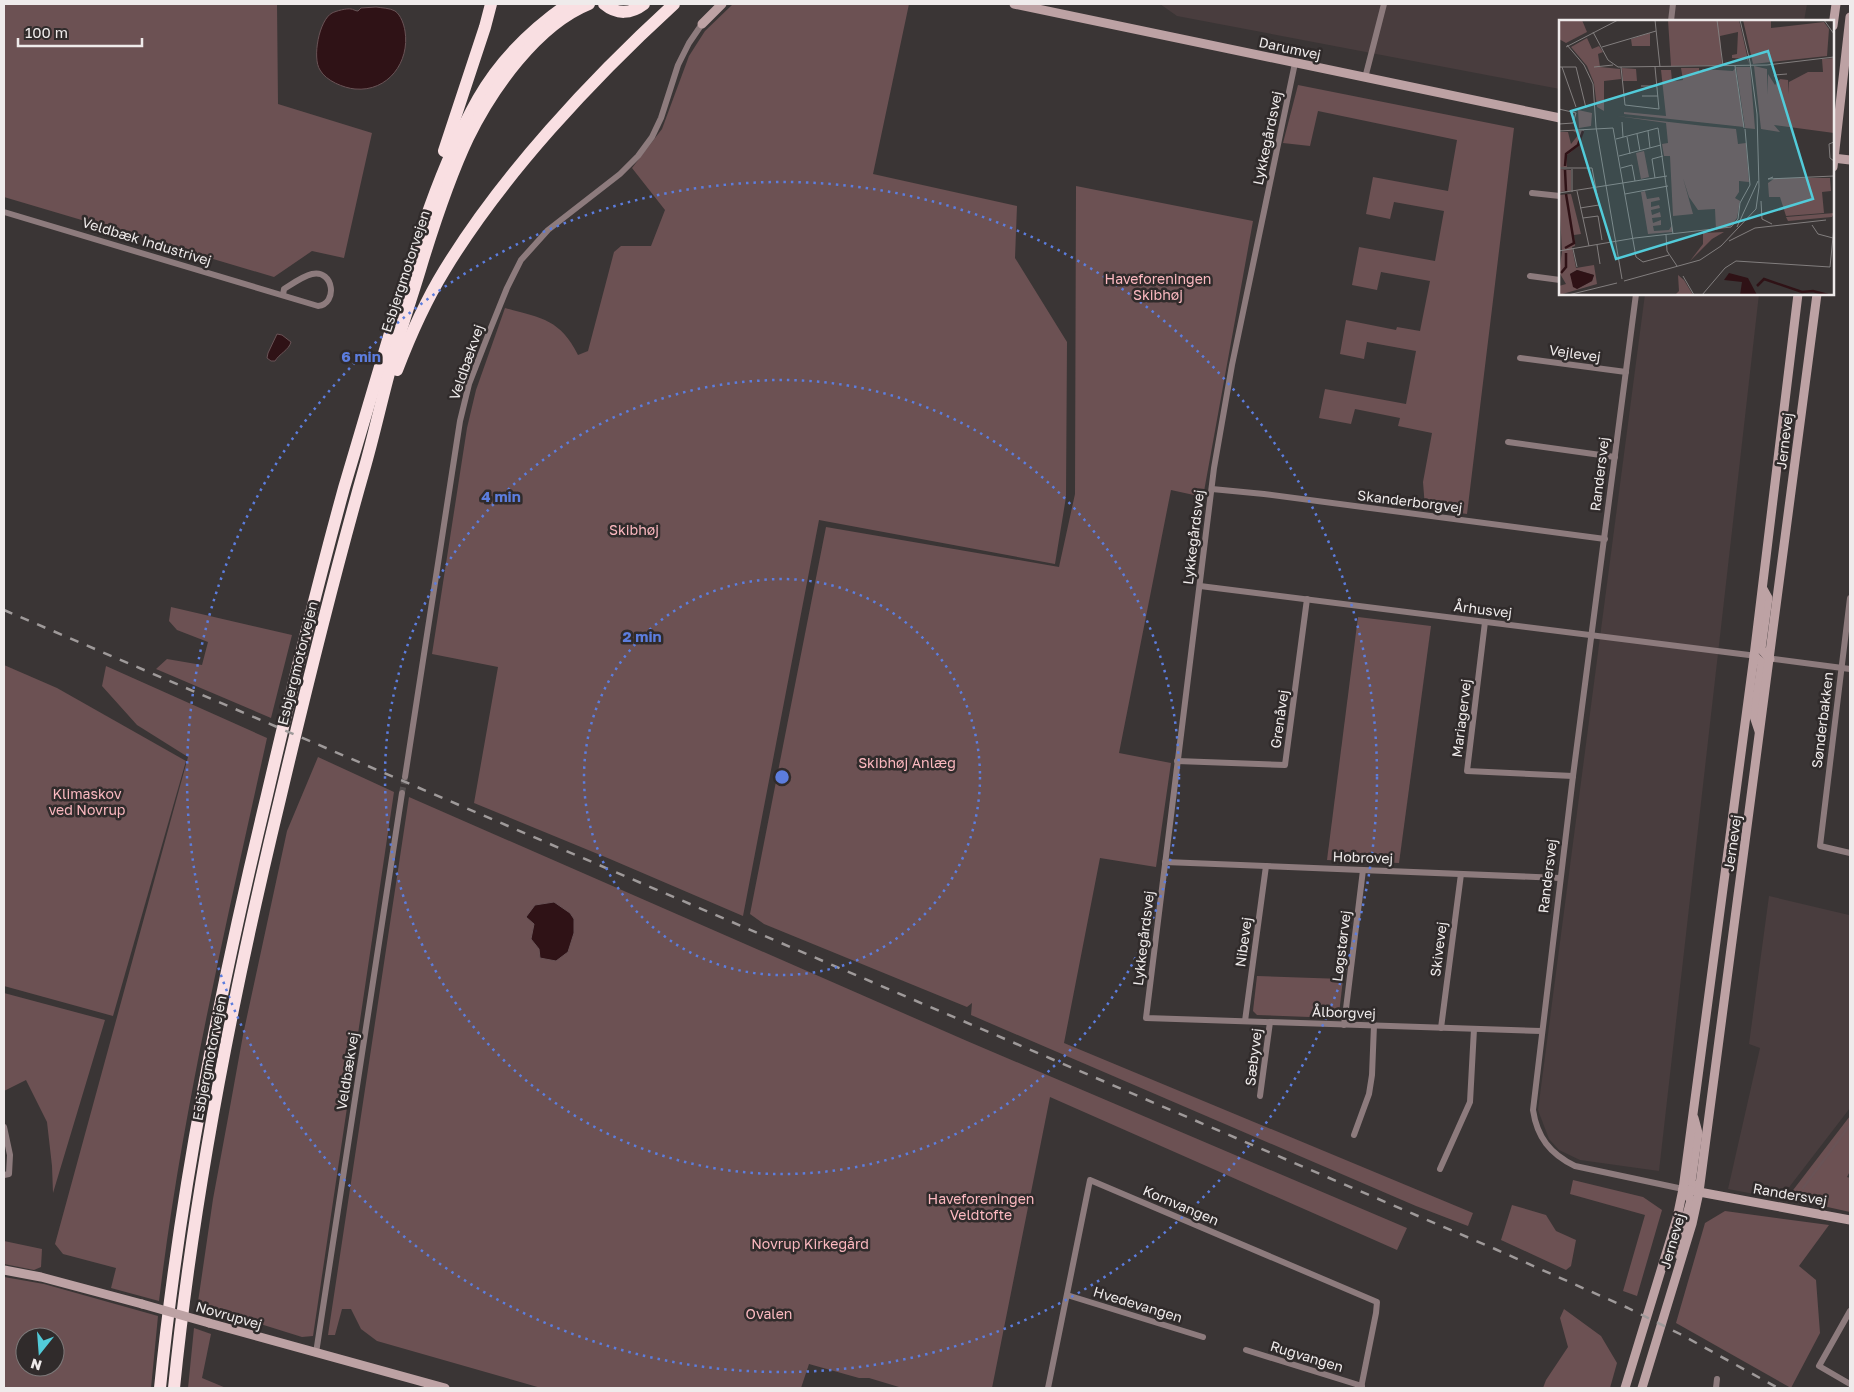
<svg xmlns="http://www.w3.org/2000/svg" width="1854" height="1392" font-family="'Golos Text',sans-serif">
	<rect width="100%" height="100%" fill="#3a3535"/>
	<!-- built -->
	<g fill="#493d3e">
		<path d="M1160,4H1807L1804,21H1560V89L1177,16Z"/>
		<path d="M1645,294H1759L1659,1171L1580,1160L1559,1150L1549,1139L1538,1110Z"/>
		<path d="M1769,896L1849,915L1850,912V1108L1780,1199L1728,1189L1760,1048L1749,1044Z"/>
	</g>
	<!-- green -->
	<g fill="#6c5153" fill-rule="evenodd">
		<path d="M4,4H277L278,104L372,133L344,258L312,251L274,277L4,197Z"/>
		<path d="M733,4H909L873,174L1017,206L1015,258L1067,342L1066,497L1055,564L819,520L743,916L610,859L474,803L498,667L432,654L467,428L476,390L505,308C541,318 560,319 578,355L588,351L614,252L621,246H651L665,210L632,168L662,129L689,56L705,31Z"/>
		<path d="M1298,85L1514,128L1467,514L1425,508L1423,482L1432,433L1398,426L1400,418L1355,409L1351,424L1319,418L1325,389L1406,404L1416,351L1367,342L1364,359L1340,354L1346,320L1396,330L1397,327L1420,331L1430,281L1381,272L1377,290L1352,285L1359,247L1435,261L1444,211L1394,202L1390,219L1366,214L1373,177L1448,191L1457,140L1318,111L1310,146L1283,143Z"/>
		<path d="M1076,186L1253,221L1203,497L1171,490L1119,753L1171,763L1156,867L1100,858L1064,1043L1473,1213L1468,1226L1416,1206L971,1015L972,1003L967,1007L764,924L750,914L826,527L1059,567L1075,494Z"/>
		<path d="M171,607L292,635L271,718L156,669L167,659L202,665L208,642L177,630L169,621Z"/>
		<path d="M1358,617L1431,626L1399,863L1327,860Z"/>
		<path d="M4,665L57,688L186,761L113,1016L4,986Z"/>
		<path d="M106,666L267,738C226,925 182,1111 159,1301L111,1288L116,1268L63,1254L55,1244L188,757L137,725L102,686Z"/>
		<path d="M318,757L394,792L313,1336L302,1337L254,1322L247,1325L208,1314L198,1302L213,1199L228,1118L243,1035L287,831Z"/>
		<path d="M409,797L967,1041L1407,1228L1397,1250L1050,1097L992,1388H899V1387L869,1378H859L809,1364L801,1388H541L377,1341L361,1329L351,1309H342L335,1335H328Z"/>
		<path d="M1257,976L1343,979L1339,1014L1336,1018L1257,1015L1253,1011Z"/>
		<path d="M4,993L105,1020L53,1193L52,1166L47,1122L26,1080L4,1091Z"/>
		<path d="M1850,1116V1171L1847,1177L1850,1178V1212L1787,1198Z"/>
		<path d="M1573,1180L1643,1197L1662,1210L1637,1296L1623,1291L1645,1215L1570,1194Z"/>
		<path d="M1512,1205L1546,1215L1556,1231L1576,1240L1571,1266L1566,1270L1501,1240Z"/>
		<path d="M1725,1211L1829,1225L1799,1266L1816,1280L1820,1333L1791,1388L1676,1323L1705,1223Z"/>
		<path d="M4,1241L42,1249L41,1267L34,1270L4,1264Z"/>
		<path d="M4,1277L44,1284L158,1316L151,1388H4ZM25,1337H55V1367H25Z"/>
		<path d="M1564,1309L1601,1336L1617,1363L1610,1388H1543L1546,1380L1568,1347L1560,1318Z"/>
		<path d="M194,1328L211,1334L202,1378L226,1388H188Z"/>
	</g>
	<!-- water -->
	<g fill="#2f1216" stroke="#695356">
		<path d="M376,7C382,8 390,8 395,11C401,15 404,25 405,31C410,62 388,92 355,89C344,88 326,81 320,70C312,58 319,20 332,13C336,11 347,8 351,9C353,9 355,11 358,11L361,8Z"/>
		<path d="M277,334L282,335L291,342C289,350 279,354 275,361H271L267,358L268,353Z"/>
		<path d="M554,902L570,913L574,919V933L568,952L556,961L540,958L539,949L531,939L534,924L526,917L535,905Z"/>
	</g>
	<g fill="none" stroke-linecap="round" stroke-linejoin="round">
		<!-- stream -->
		<path stroke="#695356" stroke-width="2.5" d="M1803,1188L1850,1125"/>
		<!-- street-tunnel -->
		<path stroke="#555050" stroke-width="6" stroke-dasharray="6 3" stroke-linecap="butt" d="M402,793L405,777"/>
		<!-- street -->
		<g stroke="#8d7b7d" stroke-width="6">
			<path d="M1671,21L1673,4"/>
			<path d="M1295,63L1232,365L1214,468L1146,1018L1541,1031"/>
			<path d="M1365,78L1384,4"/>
			<path d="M1532,193L1560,196"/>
			<path d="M4,212L318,306C338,304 334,269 312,274C303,276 292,284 284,289L283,295"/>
			<path d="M1530,276L1560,280"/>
			<path d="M1636,294L1573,776L1533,1110C1537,1137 1550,1154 1575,1166L1683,1189"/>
			<path d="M1520,358L1626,372"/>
			<path d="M1508,442L1615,457"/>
			<path d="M1212,489L1264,494L1605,539"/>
			<path d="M1200,586L1757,656"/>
			<path d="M1850,598L1820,846L1850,853"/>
			<path d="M1485,622L1467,771L1573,776"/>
			<path d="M1766,658L1850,669"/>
			<path d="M1177,761L1285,765L1307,599"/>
			<path d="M405,777L460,421L469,384L490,330L507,288L521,260L548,230L620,174L638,156L652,137L661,118L678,65L689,43L702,24"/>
			<path d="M1165,862L1560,878"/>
			<path d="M1245,1021L1266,866"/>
			<path d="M1344,1025L1363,870"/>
			<path d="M1441,1028L1461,874"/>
			<path d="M1260,1096L1270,1022"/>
			<path d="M4,1127L10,1155L9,1174L4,1175"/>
			<path d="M1354,1135L1369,1094L1372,1075L1374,1025"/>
			<path d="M1440,1169L1470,1102L1474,1029"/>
			<path d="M1067,1295L1203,1337"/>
			<path d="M1850,1311L1819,1366L1850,1384"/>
			<path d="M1246,1350L1362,1386"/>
			<path d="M316,1353L402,793"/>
			<path d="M1048,1388L1090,1180L1377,1302L1376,1313L1361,1388"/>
			<path d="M1716,1388L1717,1379"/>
		</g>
		<!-- secondary -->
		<g stroke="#bda2a4" stroke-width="9">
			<path d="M1014,4L1560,118"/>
			<path d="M702,24L722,4"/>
			<path d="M1833,26L1836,4"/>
			<path d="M1833,158L1850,160"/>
			<path d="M1833,167L1850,17"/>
			<path d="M1763,589L1768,598L1761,649L1770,659"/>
			<path d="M1754,656L1762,663L1754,716L1759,731"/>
			<path d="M1694,1118L1698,1133L1691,1182L1699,1192"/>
			<path d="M1683,1189L1850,1220"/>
			<path d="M1679,1255V1244L1691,1200L1683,1189"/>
			<path d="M4,1270L41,1277L142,1304"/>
			<path d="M209,1323L445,1388"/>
			<path d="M1625,1388L1677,1218L1683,1189L1754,656L1798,294"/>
			<path d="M1642,1388L1692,1224L1699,1192L1817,294"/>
		</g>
		<!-- highway -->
		<g stroke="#f9dfe2" stroke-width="12">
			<path d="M604,4C617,15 631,14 644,4"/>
			<path d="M444,151L485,27L491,4"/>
			<path d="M397,370C410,336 425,302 444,271C502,175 592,79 674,4"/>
			<path d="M160,1388C180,1188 220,990 267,795C291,692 316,590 344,488C359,436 375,385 390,333C414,253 437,172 478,99C500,60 532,29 568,4"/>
			<path d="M174,1388C194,1190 233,993 280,799C306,689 333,579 364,470C375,432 383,393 394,355C402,324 413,294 422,263C435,221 449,178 468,138C492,89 537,25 589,4"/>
		</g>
		<!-- rail -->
		<path stroke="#9f9a9a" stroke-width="2.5" stroke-dasharray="9 9" stroke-linecap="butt" d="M4,610L1495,1249L1628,1308L1680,1334L1778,1388"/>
		<!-- secondary-bridge -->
		<path stroke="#bda2a4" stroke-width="9" d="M142,1304L209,1323"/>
	</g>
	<!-- distance rings -->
	<g fill="none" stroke="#5c7dde" stroke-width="2.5" stroke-dasharray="2.5 5">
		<circle cx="782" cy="777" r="198"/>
		<circle cx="782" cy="777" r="397"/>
		<circle cx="782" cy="777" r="595"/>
	</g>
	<g text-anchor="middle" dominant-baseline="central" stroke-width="5" stroke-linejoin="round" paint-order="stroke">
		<!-- street labels -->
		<g font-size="14" fill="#efebeb" stroke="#302b2b">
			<text transform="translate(1290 48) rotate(12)">Darumvej</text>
			<text transform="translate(1267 138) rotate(-78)">Lykkegårdsvej</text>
			<text transform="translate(147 241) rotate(17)">Veldbæk Industrivej</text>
			<text transform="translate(405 271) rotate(-72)">Esbjergmotorvejen</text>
			<text transform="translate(1575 353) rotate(8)">Vejlevej</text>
			<text transform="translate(466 362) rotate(-71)">Veldbækvej</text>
			<text transform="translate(1784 441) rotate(-83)">Jernevej</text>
			<text transform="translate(1599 474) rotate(-83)">Randersvej</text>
			<text transform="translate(1410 501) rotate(7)">Skanderborgvej</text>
			<text transform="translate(1193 537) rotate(-83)">Lykkegårdsvej</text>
			<text transform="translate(1483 609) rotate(7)">Århusvej</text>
			<text transform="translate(297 663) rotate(-76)">Esbjergmotorvejen</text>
			<text transform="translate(1461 718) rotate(-83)">Mariagervej</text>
			<text transform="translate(1279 719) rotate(-82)">Grenåvej</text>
			<text transform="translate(1822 720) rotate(-83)">Sønderbakken</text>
			<text transform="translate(1732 843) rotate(-82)">Jernevej</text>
			<text transform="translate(1363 857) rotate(2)">Hobrovej</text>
			<text transform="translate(1547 876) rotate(-83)">Randersvej</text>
			<text transform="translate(1143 938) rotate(-83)">Lykkegårdsvej</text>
			<text transform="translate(1243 942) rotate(-82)">Nibevej</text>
			<text transform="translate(1341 946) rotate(-83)">Løgstørvej</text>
			<text transform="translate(1438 949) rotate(-83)">Skivevej</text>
			<text transform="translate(1344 1012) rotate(2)">Ålborgvej</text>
			<text transform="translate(1253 1057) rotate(-83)">Sæbyvej</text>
			<text transform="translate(209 1058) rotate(-79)">Esbjergmotorvejen</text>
			<text transform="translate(347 1071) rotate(-81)">Veldbækvej</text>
			<text transform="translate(1790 1194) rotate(10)">Randersvej</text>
			<text transform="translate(1181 1205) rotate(23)">Kornvangen</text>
			<text transform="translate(1672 1241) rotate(-74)">Jernevej</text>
			<text transform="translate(1138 1304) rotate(17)">Hvedevangen</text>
			<text transform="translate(229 1315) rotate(16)">Novrupvej</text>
			<text transform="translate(1307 1356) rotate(17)">Rugvangen</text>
		</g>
		<!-- park labels -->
		<g font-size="14" fill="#fcb9c0" stroke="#302b2b">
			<text x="1158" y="278">Haveforeningen<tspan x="1158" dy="16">Skibhøj</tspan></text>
			<text x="634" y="529">Skibhøj</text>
			<text x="907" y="762">Skibhøj Anlæg</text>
			<text x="87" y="793">Klimaskov<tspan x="87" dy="16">ved Novrup</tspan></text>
			<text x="981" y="1198">Haveforeningen<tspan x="981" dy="16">Veldtofte</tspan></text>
			<text x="810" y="1243">Novrup Kirkegård</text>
			<text x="769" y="1313">Ovalen</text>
		</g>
	</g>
	<!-- overview -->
	<g transform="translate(1559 20)">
		<rect width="275" height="275" fill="#3a3535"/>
		<path d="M0,0H23L28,12L7,23L0,19ZM109,0H180L190,44L188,39L173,38V35L178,34L179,12L161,16L163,45L112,46ZM184,0H212V8L265,2L270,9L268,36L194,44ZM91,13V26H73L72,19ZM28,18L33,29L40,26L44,32L39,34L41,47L61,49L62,59L45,61V91L38,87L35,63L28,46L12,27ZM275,38V113L215,105L221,112L202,109L195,46L208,49V75L209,54L216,65L221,59L229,60L230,74V62L249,52H264L263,39ZM177,47H191L196,109L186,108ZM63,48L77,49L78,61H64ZM122,48H140V52L144,49L174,51L176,48L185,107L65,94V92L107,96L102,50H112L113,61H117L124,60ZM19,90L33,93L32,106L20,108ZM58,96L145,106L149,150L145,106L177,109L179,124L187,123L190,162L180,161V172L176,178L181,181L178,198L172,206L157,210L156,189L139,190L130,177L124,158L134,194L114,196L111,136H105L103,124L109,123L107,103ZM25,110L19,126L7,136L8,147H0V112H9L12,124L20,114L14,111ZM85,131L90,157L82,159L77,133ZM0,149L12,150V171L0,172ZM216,158H271L272,171L263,172L265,193L227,196L221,177H210L209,163ZM86,171L88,179L100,177L101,180L92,182V187L100,185L101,188L92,190L93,195L101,192L102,197L93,198L94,203L102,200V205L94,206L95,211L110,210L113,205V212L89,214L82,172ZM12,174L22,214L15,215L16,226L13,227L17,248L35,245L38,264L0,275V266L7,264L0,252L3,232L0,175ZM18,250L35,255L33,261L18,269L11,254ZM275,193L273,197L229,201L227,197ZM165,212L153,219L131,241L144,224V213ZM119,255L125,260L134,275H116L120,271Z" fill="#6c5153" fill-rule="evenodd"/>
		<path d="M18,250L35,255L33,261L18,269L14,267L11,254ZM170,253L189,258L198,275H181L183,262L165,260Z" fill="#2f1216"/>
		<path fill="none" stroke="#2f1216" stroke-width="2.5" d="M6,146L7,134L19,125L24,111M6,150L7,171M6,228L15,223L7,174M2,253L7,247V233M198,266L205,259L243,272L254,271L269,275"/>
		<path fill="none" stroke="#827e7e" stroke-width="1" d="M96,0L101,47M158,0L164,46M265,0L275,14M34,12L49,40L59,47L208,45L275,37M8,25L25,45L34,64L37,107L63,259M7,27L59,0M43,27L97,11M176,46L185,108M0,47H17L27,88M3,47L17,87M35,47L54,45M62,47L66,85L100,89L96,47M219,61L215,55L228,54M82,66H98M83,76H99M0,89L17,93L14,103L0,104M63,102L64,117M0,111L54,108L77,237L84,242L110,235M89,111L91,128M78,114L81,131M68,117L71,134M57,119L99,108L114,214M275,122L270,124L271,138L275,141M60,136L102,125M0,148H33L40,185L21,188M62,148L73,145L76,161M13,149V172M214,157L209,159L275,156M96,158L93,139L104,136M18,171L30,226M0,173L108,156M66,174L109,166M202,181L203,199L213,204M24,198L39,196L43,220M253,205L259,214L274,218M178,207L199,161M107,215L108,231L118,246M170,221L196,208L267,200M38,225L41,244M14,229L18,247M0,231L76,218L172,207L179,199L181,183L191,165L186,109M124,256L135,275M65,261L141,240L162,226L197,189L200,167L198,94L191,42L181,0M9,275L58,263M143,275L166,248L177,241L271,247L275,207"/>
		<path fill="#52cbd9" fill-opacity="0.15" stroke="#52cbd9" stroke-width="2.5" d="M209,31L254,179L57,239L12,91Z"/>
		<rect width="275" height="275" fill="none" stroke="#efebeb" stroke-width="2.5"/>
	</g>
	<circle cx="782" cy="777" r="8" fill="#5c7dde" stroke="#302b2b" stroke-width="2.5"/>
	<g font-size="15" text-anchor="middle" font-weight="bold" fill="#5c7dde" stroke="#302b2b" stroke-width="5" stroke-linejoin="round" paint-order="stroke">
		<text x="361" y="362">6 min</text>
		<text x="501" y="502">4 min</text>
		<text x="642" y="642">2 min</text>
	</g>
	<!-- border -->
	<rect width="1854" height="1392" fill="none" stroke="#efebeb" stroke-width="10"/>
	<!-- north arrow -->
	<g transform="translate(40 1352) rotate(197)"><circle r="24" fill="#302b2b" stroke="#7c7878"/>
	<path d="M0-4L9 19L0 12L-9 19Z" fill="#52cbd9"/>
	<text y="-8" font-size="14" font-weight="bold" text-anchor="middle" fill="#efebeb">N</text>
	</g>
	<!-- scale -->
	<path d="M18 38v8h124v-8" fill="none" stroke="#efebeb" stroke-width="2.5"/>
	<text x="25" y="38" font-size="15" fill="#efebeb" stroke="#302b2b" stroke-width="4" paint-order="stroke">100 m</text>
</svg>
